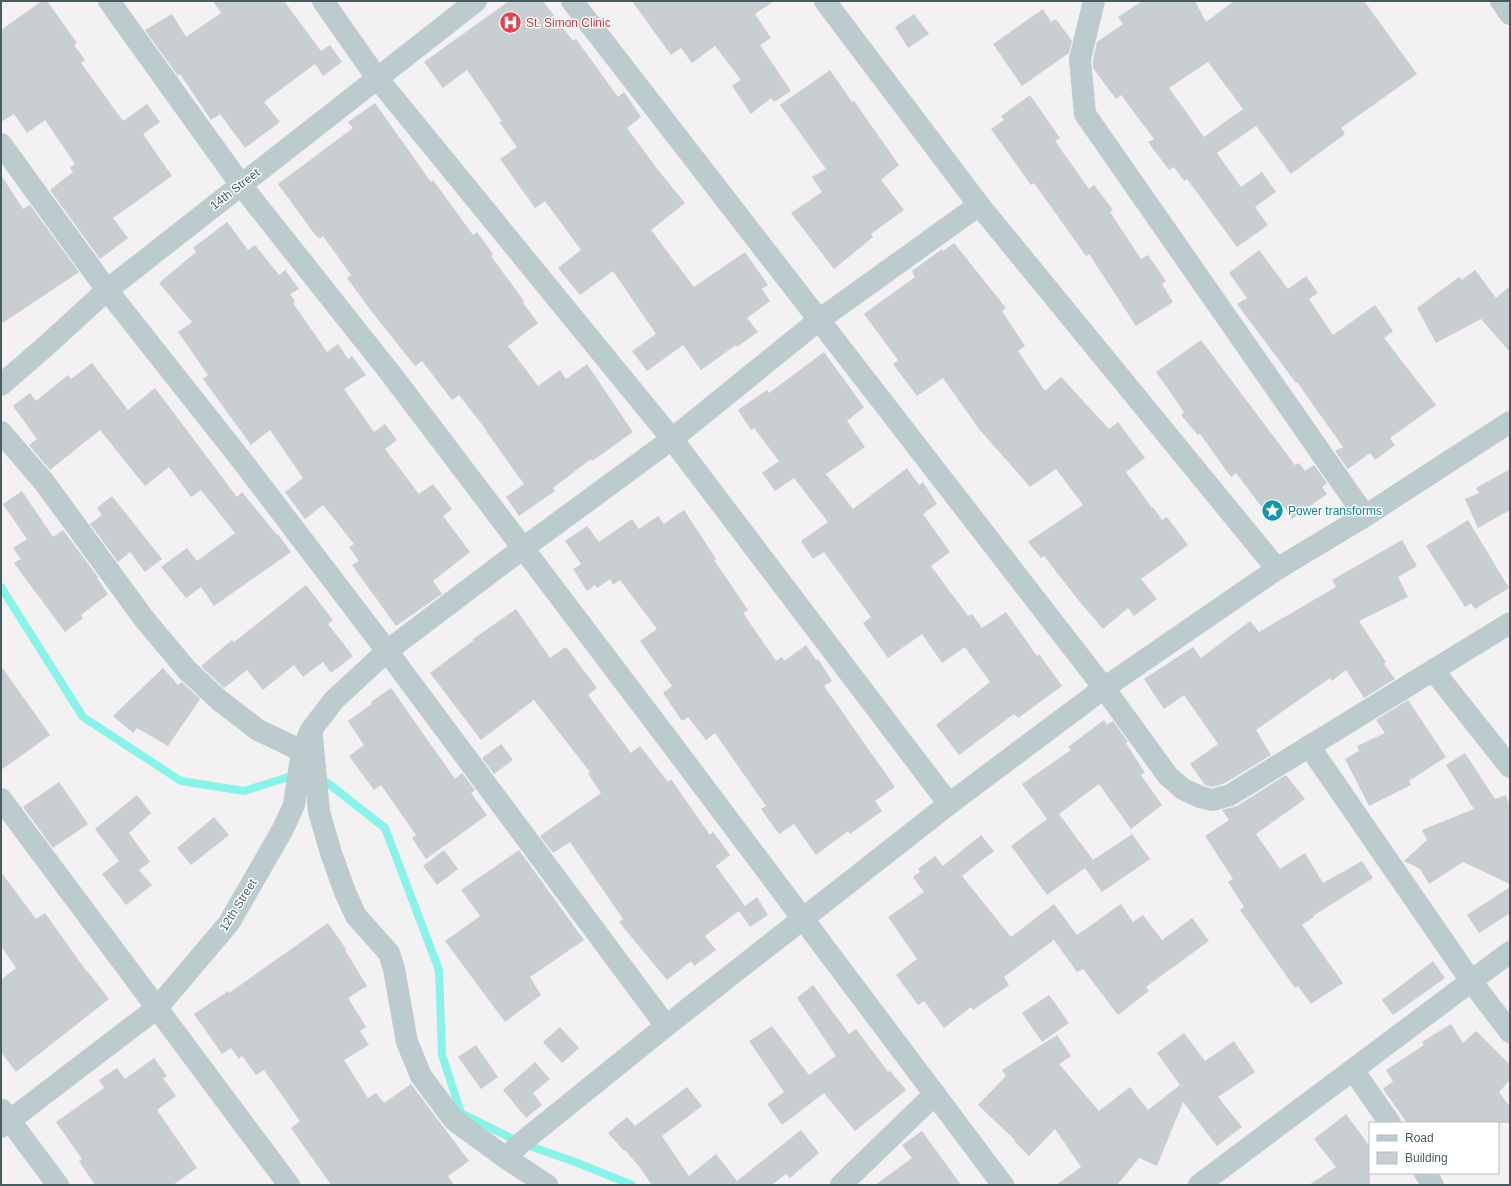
<svg xmlns="http://www.w3.org/2000/svg" width="1511" height="1186" font-family="Arial,sans-serif">
	<rect width="100%" height="100%" fill="#f3f1f2"/>
	<g fill="none" stroke-linecap="round" stroke-linejoin="round">
		<!-- stream -->
		<g stroke="#88f3e9" stroke-width="8">
			<path d="M1,587L83,717L181,781L244,791L298,774"/>
			<path d="M320,777L385,828L439,970L442,1055L461,1113L521,1143L578,1163L632,1185"/>
		</g>
	</g>
	<!-- building -->
	<g fill="#c8ced1" fill-rule="evenodd">
		<path d="M42,1H47L77,43L74,45L85,60L81,63L123,121L147,104L160,122L143,134L172,176L113,218L128,238L100,259L50,190L73,172L70,168L75,164L45,120L27,133L14,114L1,122V30Z"/>
		<path d="M213,1H284L321,51L330,45L342,62L323,76L315,64L264,102L280,122L245,148L220,114L211,120L180,74L178,76L145,30L172,14L186,37L221,13Z"/>
		<path d="M509,1H543L573,41L576,39L618,97L624,92L641,117L627,128L658,170L685,203L651,230L694,287L745,252L768,285L762,289L770,301L747,318L758,332L737,347L736,345L701,370L683,345L647,371L632,351L656,334L613,271L580,295L558,268L581,250L545,201L535,208L500,159L517,147L499,122L502,121L467,70L443,88L424,62Z"/>
		<path d="M632,1H774L755,14L771,38L760,45L791,91L774,102L771,98L751,114L732,86L741,80L715,46L692,63L681,48L671,55Z"/>
		<path d="M1142,1H1195L1206,22L1234,1H1364L1417,74L1341,128L1345,134L1291,174L1256,126L1217,153L1241,187L1262,172L1276,192L1255,207L1268,225L1237,247L1187,179L1184,181L1174,167L1169,170L1148,142L1154,139L1121,95L1116,99L1093,68V60L1097,42L1123,24L1118,17ZM1208,62L1243,109L1204,137L1169,88Z"/>
		<path d="M1043,9L1051,22L1056,19L1072,41L1069,53L1022,86L993,44Z"/>
		<path d="M914,14L929,34L908,48L895,27Z"/>
		<path d="M830,70L852,102L854,101L899,165L881,180L904,210L871,234L873,237L834,269L791,213L822,192L812,177L826,169L780,105Z"/>
		<path d="M1030,95L1060,138L1055,141L1089,189L1094,185L1113,210L1110,212L1141,259L1148,255L1166,281L1162,284L1173,302L1136,326L1089,254L1086,256L1034,183L1031,185L991,129L1004,120L1001,116Z"/>
		<path d="M375,103L431,182L433,180L473,235L477,232L493,254L491,256L524,301L523,303L538,323L508,346L538,386L560,370L566,379L587,364L633,432L592,461L591,459L553,488L555,491L519,516L506,497L524,484L486,431H487L459,395L452,400L422,361L415,366L372,312L347,278L351,275L323,236L320,238L316,236L278,184L353,128L348,122Z"/>
		<path d="M1,175L23,209L30,205L79,272L1,324Z"/>
		<path d="M227,222L248,250L255,245L279,275L285,270L299,289L290,294L295,301L293,303L327,352L338,344L348,359L352,356L366,375L344,389L374,432L385,424L397,440L385,449L419,494L433,484L452,509L443,516L470,552L433,581L442,594L396,626L352,565L359,561L349,547L354,544L323,505L305,519L285,492L303,478L270,430L251,445L203,379L208,375L178,332L192,322L159,283L196,252L193,248Z"/>
		<path d="M954,243L1006,308L1002,311L1025,346L1018,351L1045,391L1061,377L1109,429L1118,422L1145,458L1126,472L1152,508L1153,507L1162,520L1167,517L1188,545L1141,579L1157,599L1134,616L1128,608L1103,629L1079,601L1044,556L1041,558L1028,542L1083,505L1056,469L1030,487L979,429L943,378L917,396L893,364L898,360L864,314L915,277L912,271L942,249L943,251Z"/>
		<path d="M1259,250L1288,289L1306,276L1318,293L1309,299L1333,335L1375,305L1393,331L1384,338L1436,405L1390,438L1395,445L1375,460L1370,453L1348,469L1335,451L1343,447L1297,382L1296,383L1237,304L1247,298L1229,273Z"/>
		<path d="M1475,270L1496,298L1510,286V352L1481,319L1436,343L1417,308L1459,277L1462,280Z"/>
		<path d="M1201,340L1295,465L1299,463L1305,471L1314,465L1327,483L1322,487L1327,494L1292,519L1284,507L1270,518L1236,473L1231,477L1200,434L1198,435L1181,415L1184,412L1156,372Z"/>
		<path d="M824,352L864,407L847,421L865,447L826,474L853,509L907,468L919,485L923,482L937,504L923,514L950,552L931,566L968,616L972,614L982,628L1006,612L1037,656L1039,654L1062,686L1018,718L1014,714L959,755L936,725L990,682L965,647L942,663L922,634L888,658L863,623L871,617L824,552L813,559L801,541L828,522L794,478L775,491L762,473L779,461L754,428L751,430L738,410L767,390L769,393Z"/>
		<path d="M92,363L128,410L155,388L237,497L242,492L277,535L278,534L291,552L214,606L201,587L186,598L161,567L187,548L197,561L235,533L201,490L191,497L169,467L145,486L100,430L50,470L29,445L37,439L13,406L30,393L36,401L68,375L71,379Z"/>
		<path d="M1510,469V510L1478,528L1465,499L1479,493L1476,488Z"/>
		<path d="M22,491L53,537L63,530L98,577L97,578L108,594L81,615L83,618L65,632L14,563L21,559L13,548L27,539L3,504Z"/>
		<path d="M112,496L162,559L145,572L130,552L118,562L90,524L102,515L97,508Z"/>
		<path d="M684,510L716,559L714,560L748,610L743,613L776,661L782,657L784,661L806,645L816,660L818,659L832,681L824,686L895,787L875,801L882,811L850,834L848,831L816,855L794,824L779,834L761,809L766,806L715,733L706,740L688,717L682,721L663,693L672,686L640,641L657,629L620,580L613,585L610,579L597,588L595,585L587,591L573,569L581,564L565,541L587,526L599,542L632,519L639,529L658,516L664,524Z"/>
		<path d="M1468,520L1509,588L1475,609L1471,603L1465,607L1426,546Z"/>
		<path d="M1402,540L1417,566L1398,577L1408,597L1359,621L1386,662L1384,664L1395,679L1364,698L1346,670L1332,681L1330,678L1256,730L1271,755L1225,783L1213,787L1205,785L1190,764L1218,744L1184,695L1164,709L1144,679L1193,647L1201,658L1250,621L1259,632L1336,587L1332,580Z"/>
		<path d="M306,585L333,620L328,624L353,656L331,673L323,662L303,677L294,665L263,690L247,670L224,688L201,666L232,640L234,642Z"/>
		<path d="M516,609L550,658L566,647L597,688L588,695L631,753L640,746L668,782L671,779L710,835L713,832L730,855L716,866L745,906L757,897L768,915L750,927L739,911L705,936L716,950L694,966L691,961L667,980L619,922L623,919L570,842L553,853L540,836L601,793L588,774L590,772L534,700L481,740L430,673L474,640L473,639Z"/>
		<path d="M1,666L50,735L1,770Z"/>
		<path d="M163,668L178,685L182,682L200,699L168,746L137,728L133,733L113,716Z"/>
		<path d="M391,688L455,779L462,773L475,790L471,793L487,815L426,859L412,838L416,835L381,785L374,790L349,756L364,745L348,721L372,704L371,702Z"/>
		<path d="M1408,700L1446,757L1409,781L1411,785L1369,806L1345,759L1359,751L1357,746L1385,733L1376,720Z"/>
		<path d="M1104,720L1107,725L1113,721L1128,742L1126,743L1145,773L1141,775L1162,805L1131,829L1099,784L1059,814L1093,860L1132,834L1150,859L1102,892L1085,868L1047,895L1011,846L1047,819L1022,784L1071,750L1068,747Z"/>
		<path d="M501,744L513,760L494,774L482,758Z"/>
		<path d="M1465,753L1495,799L1506,795L1510,807V884L1463,862L1429,884L1420,869L1404,861L1427,840L1422,830L1474,809L1446,765Z"/>
		<path d="M1286,775L1305,799L1256,834L1280,869L1305,853L1323,883L1362,861L1373,878L1313,916L1314,917L1302,925L1343,983L1311,1004L1298,986L1295,988L1240,910L1244,907L1228,882L1233,879L1205,836L1229,820L1222,810L1237,806Z"/>
		<path d="M59,782L88,824L53,848L23,807Z"/>
		<path d="M137,795L151,813L129,833L150,862L139,870L152,885L126,905L102,874L119,861L95,829Z"/>
		<path d="M214,817L229,835L191,865L177,848Z"/>
		<path d="M981,835L994,851L962,876L1011,937L1054,904L1077,935L1121,904L1133,922L1143,915L1162,940L1192,918L1209,941L1146,987L1149,991L1118,1015L1083,969L1077,972L1054,940L1004,977L1009,985L973,1010L971,1007L944,1028L924,1001L918,1005L896,975L917,959L888,917L924,892L913,877L920,872L918,869L935,856L943,866Z"/>
		<path d="M444,850L458,869L437,885L423,866Z"/>
		<path d="M519,850L584,940L530,977L541,995L505,1022L445,941L480,916L461,890Z"/>
		<path d="M1,872L36,919L45,913L87,972H88L109,999L16,1072L1,1052V980L16,968L1,946Z"/>
		<path d="M1510,887V913L1479,933L1467,915Z"/>
		<path d="M328,923L346,949L345,950L367,986L348,998L366,1027L360,1031L369,1045L344,1060L368,1098L376,1093L384,1103L411,1084L469,1161L448,1176L454,1185H331L291,1128L300,1121L264,1070L256,1075L242,1056L239,1059L231,1048L222,1054L194,1014L228,991L229,993Z"/>
		<path d="M1433,961L1445,978L1393,1015L1382,1000Z"/>
		<path d="M813,985L849,1034L856,1029L888,1072L890,1071L906,1090L855,1131L824,1093L782,1125L767,1104L784,1092L749,1041L772,1026L809,1075L836,1056L797,998Z"/>
		<path d="M1049,995L1069,1023L1042,1042L1022,1013Z"/>
		<path d="M1451,1024L1463,1043L1476,1031L1510,1065V1080L1499,1092L1510,1107V1123H1407L1383,1089L1393,1081L1386,1070L1424,1045L1422,1042Z"/>
		<path d="M560,1027L579,1048L562,1063L543,1042Z"/>
		<path d="M1184,1033L1205,1061L1234,1041L1255,1072L1218,1097L1242,1127L1217,1146L1183,1102L1157,1166L1139,1158L1117,1185H1056L1081,1167L1055,1129L1029,1156L1014,1141L1015,1140L978,1105L1006,1076L1002,1070L1057,1035L1071,1056L1059,1064L1099,1111L1130,1087L1148,1110L1180,1085L1157,1053Z"/>
		<path d="M476,1045L498,1077L481,1089L458,1057Z"/>
		<path d="M154,1058L167,1076L163,1078L176,1096L157,1110L197,1168L173,1185H95L79,1161L82,1159L56,1122L104,1088L99,1080L117,1068L125,1079Z"/>
		<path d="M535,1062L550,1079L533,1093L542,1105L526,1118L503,1090Z"/>
		<path d="M687,1087L702,1106L662,1136L689,1176L716,1154L737,1181L801,1130L819,1153L790,1178L786,1174L772,1185H652L641,1169L625,1150L624,1151L608,1133L627,1117L635,1126Z"/>
		<path d="M1346,1114L1370,1147V1185H1309L1336,1167L1314,1139Z"/>
		<path d="M922,1131L961,1185H875L912,1158L902,1145Z"/>
	</g>
	<g fill="none" stroke-linecap="round" stroke-linejoin="round">
		<!-- minor -->
		<g stroke="#bbcbce" stroke-width="22">
			<path d="M109,1L241,185L391,374L670,742L1003,1185"/>
			<path d="M323,1L377,78L672,439L949,804"/>
			<path d="M572,1L1104,688L1168,776L1183,789L1200,797L1213,800L1230,795L1510,623"/>
			<path d="M825,1L979,205L1277,569"/>
			<path d="M1094,1L1080,59L1085,114L1365,516"/>
			<path d="M1501,1L1510,14"/>
			<path d="M1,144L107,290L243,462L387,651L666,1026"/>
			<path d="M1,385L47,345L107,290L476,1"/>
			<path d="M1,432L44,482L145,620L187,670L219,700L258,730L302,751"/>
			<path d="M1433,670L1510,767"/>
			<path d="M312,736L319,812L331,853L345,892L356,916L389,953L394,969L407,1042L421,1076L454,1120L506,1158L547,1185"/>
			<path d="M1309,746L1471,981L1510,1032"/>
			<path d="M1,799L289,1185"/>
			<path d="M1353,1070L1390,1123"/>
			<path d="M2,1110L58,1185"/>
			<path d="M1,1127L157,1008L229,923L283,829L294,805L302,751L311,730L334,700L387,651L522,549L672,439L819,320L979,205"/>
			<path d="M506,1158L521,1143L666,1026L949,804L1104,688L1277,569L1365,516L1510,422"/>
			<path d="M1425,1173L1433,1185"/>
			<path d="M841,1185L935,1094"/>
			<path d="M1199,1185L1510,952"/>
		</g>
	</g>
	<!-- icons -->
	<defs>
		<symbol id="hospital-disc" viewBox="-11 -11 22 22"><circle r="9.5" fill="#e0444e" stroke="#fff"/><path d="M-5-5h3v3.5h4V-5h3V5h-3V1.5h-4V5h-3Z" fill="#fff"/></symbol>
		<symbol id="sight-disc" viewBox="-11 -11 22 22"><circle r="9.5" fill="#0f9aa8" stroke="#fff"/><path d="M0-6L1.8-2.2L6-1.7L2.9 1.2L3.7 5.4L0 3.3L-3.7 5.4L-2.9 1.2L-6-1.7L-1.8-2.2Z" fill="#fff"/></symbol>
	</defs>
	<g fill-rule="evenodd">
		<use href="#hospital-disc" x="498" y="10" width="25" height="25"/>
		<use href="#sight-disc" x="1260" y="498" width="25" height="25"/>
	</g>
	<g text-anchor="middle" dominant-baseline="central" stroke-width="3" stroke-linejoin="round" paint-order="stroke">
		<!-- health labels -->
		<g font-size="12" fill="#be3a42" stroke="#fff" text-anchor="start">
			<text x="526" y="23">St. Simon Clinic</text>
		</g>
		<!-- street labels -->
		<g font-size="12" fill="#475c60" stroke="#fff">
			<text transform="translate(235 189) rotate(-38)">14th Street</text>
			<text transform="translate(238 905) rotate(-58)">12th Street</text>
		</g>
		<!-- culture labels -->
		<g font-size="12" fill="#0d838f" stroke="#fff" text-anchor="start">
			<text x="1288" y="511">Power transforms</text>
		</g>
	</g>
	<!-- border -->
	<rect width="1511" height="1186" fill="none" stroke="#475c60" stroke-width="4"/>
	<!-- legend -->
	<rect x="1369" y="1122" width="130" height="52" fill="#ffffff" stroke="#b5bebf"/>
	<rect x="1377" y="1135" width="20" height="6" fill="#bbcbce" stroke="#b5bebf"/>
	<text x="1405" y="1142" font-size="12" fill="#475c60">Road</text>
	<rect x="1377" y="1152" width="20" height="12" fill="#c8ced1" stroke="#b5bebf"/>
	<text x="1405" y="1162" font-size="12" fill="#475c60">Building</text>
</svg>
